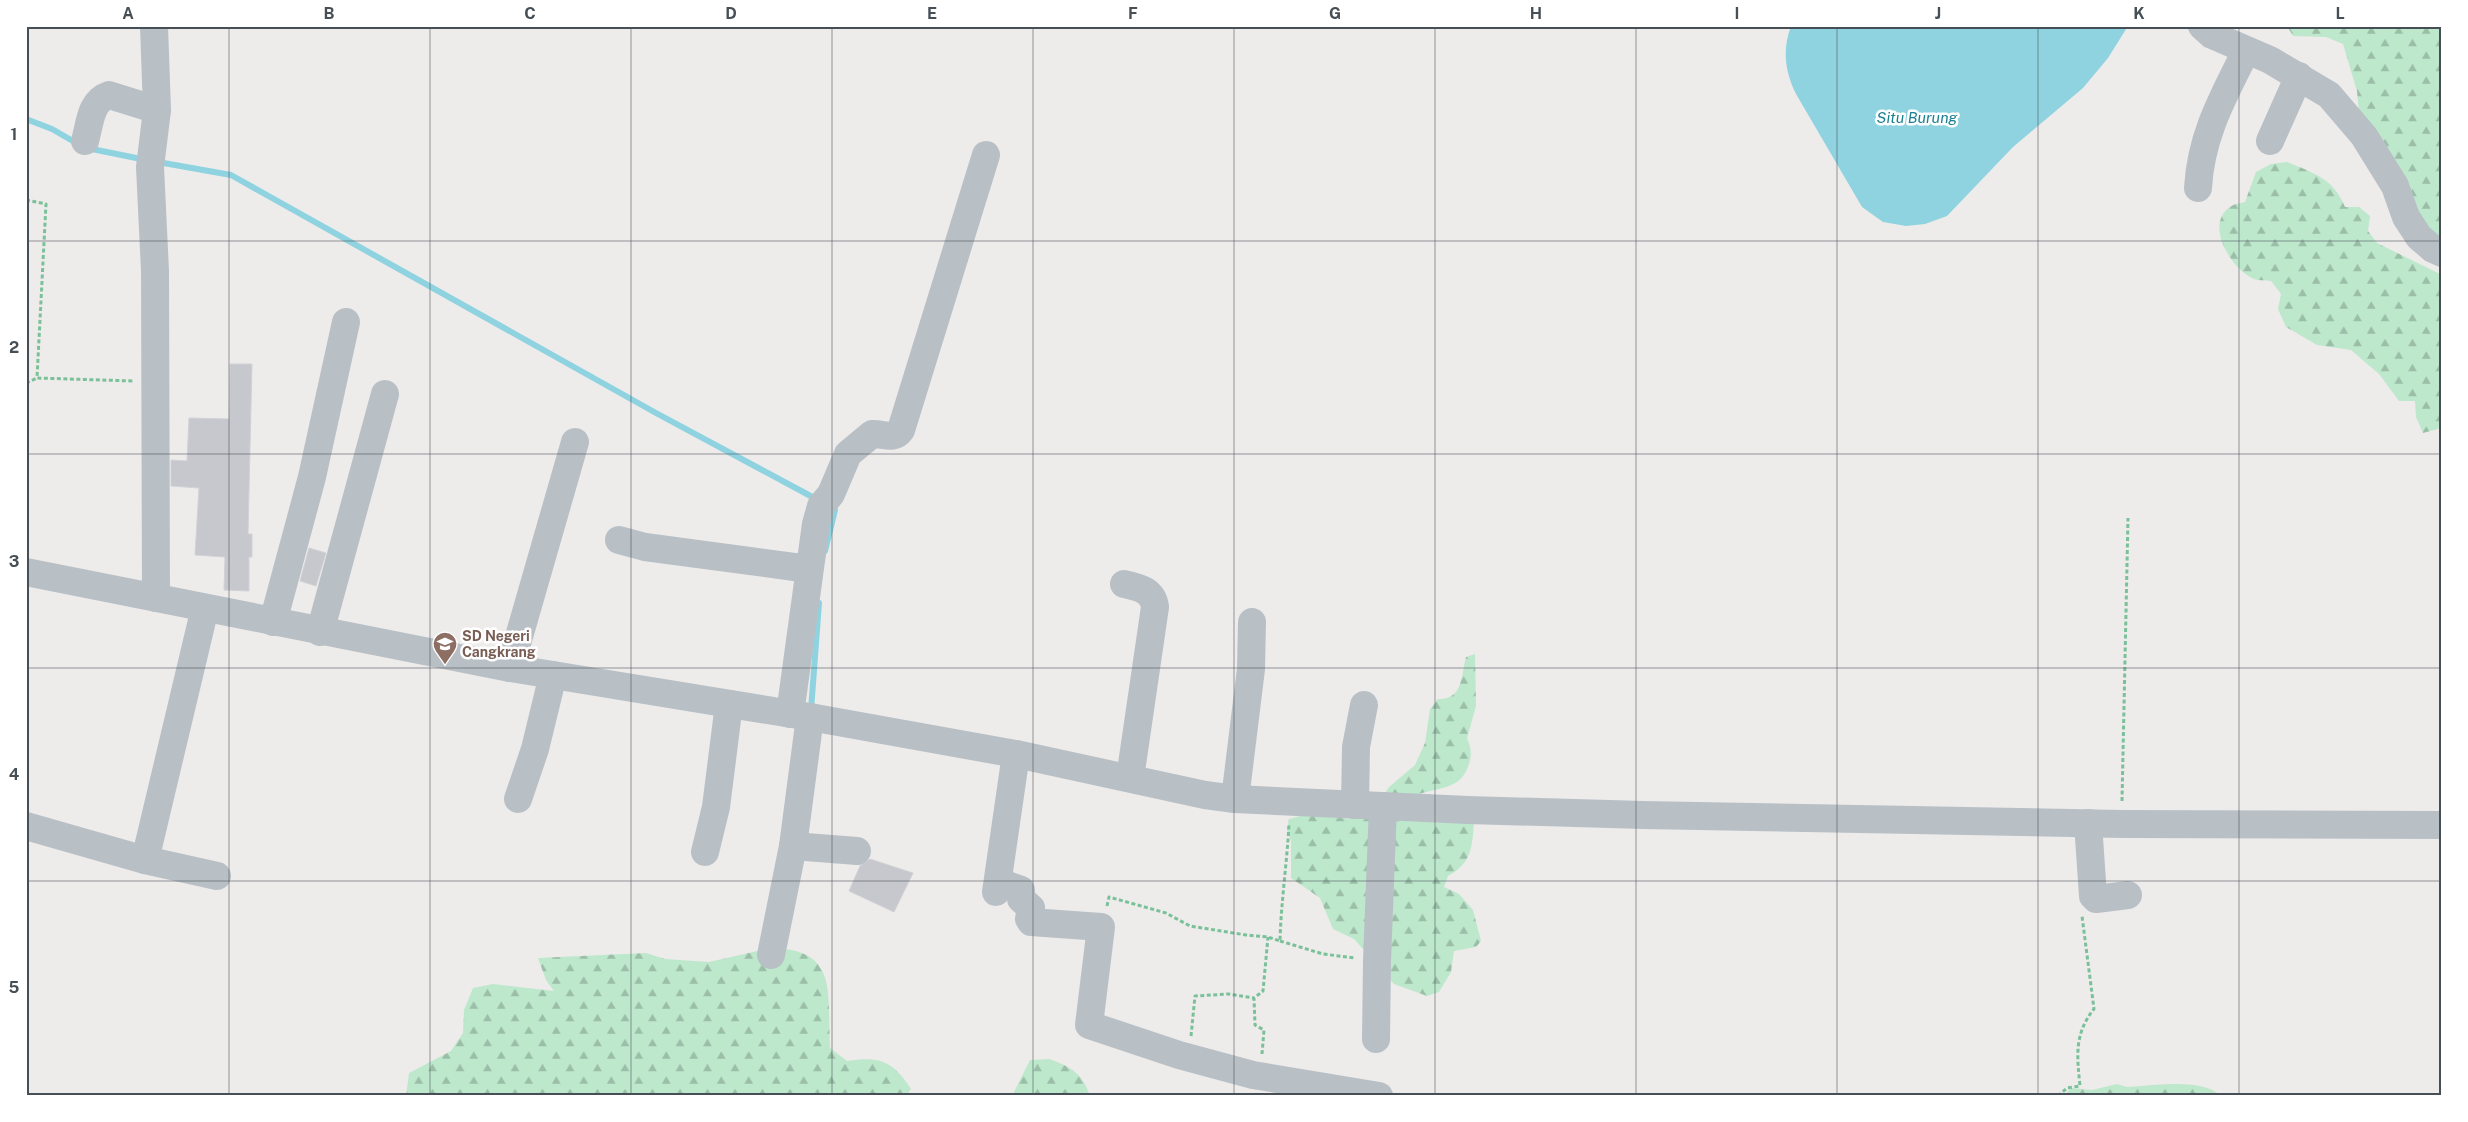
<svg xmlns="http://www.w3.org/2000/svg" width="2468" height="1122" font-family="'Public Sans',sans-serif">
	<defs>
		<pattern id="forest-firs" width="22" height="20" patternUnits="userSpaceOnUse" patternTransform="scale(1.25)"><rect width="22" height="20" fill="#bde8cc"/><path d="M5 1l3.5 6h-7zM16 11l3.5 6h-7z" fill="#9bbea8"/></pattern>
	</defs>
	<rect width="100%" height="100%" fill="#eeebeb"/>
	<!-- forest -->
	<g fill="url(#forest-firs)">
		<path d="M2287,26H2442V244L2427,235L2360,125L2357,91L2343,44L2326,37L2293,36Z"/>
		<path d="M2287,162C2314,173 2334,179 2345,207H2359L2370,216L2368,231L2377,243L2442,275V424L2438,429L2423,433L2416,417L2415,401H2399L2379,374L2351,350L2317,345L2286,327L2278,309L2281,294L2271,281C2265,280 2257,281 2252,278C2231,268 2204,225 2230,207C2234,204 2241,203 2245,202L2256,172L2271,164Z"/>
		<path d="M1475,654L1476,706L1467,738C1471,747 1472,754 1469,764C1461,789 1442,787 1419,794L1474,822C1472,847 1472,863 1448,876L1444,887L1459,894L1473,910L1481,941L1476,947L1454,951L1451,972L1439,992L1427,996L1394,984L1354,939L1333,929L1320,898L1291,878V841L1287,830L1289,819L1308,814L1349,819L1377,806L1389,787L1415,765L1425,743L1430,709L1438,699C1463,700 1461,676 1466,657Z"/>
		<path d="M771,948C840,949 827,994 830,1048L847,1061C880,1056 893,1061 911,1089L906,1096H406L409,1073L451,1051L463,1033L464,1010L473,988L493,984L554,991L546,980L538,958L646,953L665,959L709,962Z"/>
		<path d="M1050,1059C1072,1068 1082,1073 1090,1096H1012L1030,1060Z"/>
		<path d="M2117,1084L2127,1087C2153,1086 2201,1077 2221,1096H2064L2071,1088L2092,1090Z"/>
	</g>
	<!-- water -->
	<path fill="#8fd3e0" d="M1791,26H2128L2108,58L2083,88L2013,147L1947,216L1925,224L1906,226L1883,222L1862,207L1796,94C1785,72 1782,50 1791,26Z"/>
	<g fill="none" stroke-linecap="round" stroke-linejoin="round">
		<!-- stream -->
		<g stroke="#8fd3e0" stroke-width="6">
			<path d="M26,119L52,129L78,144"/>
			<path d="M87,148L146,160"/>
			<path d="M158,162L231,175L656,413L818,500"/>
			<path d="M825,551L835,510L829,506"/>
			<path d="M811,710L819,603"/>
		</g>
	</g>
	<!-- building -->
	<g fill="#c6c8ce" stroke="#d0d2d6">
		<path d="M230,364H252L248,534H252V557H249V591L224,590L225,557L195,555L199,488L171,486V460L187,461L189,418L229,419Z"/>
		<path d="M309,548L326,553L316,586L300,581Z"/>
		<path d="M870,859L913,873L894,912L849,891L860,866Z"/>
	</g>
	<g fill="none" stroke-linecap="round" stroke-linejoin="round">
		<!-- path -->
		<g stroke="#7ac19a" stroke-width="3" stroke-dasharray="4 2.5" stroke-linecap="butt">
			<path d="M26,200L46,204L37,378L133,381"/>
			<path d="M26,383L37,378"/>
			<path d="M2122,801L2128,518"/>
			<path d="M1107,906L1109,897L1166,913L1190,926L1246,935L1268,937L1280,941C1281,902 1287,863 1289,824"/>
			<path d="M1280,941L1323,954L1355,958"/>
			<path d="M1191,1036L1195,996L1228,994L1254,998"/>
			<path d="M1262,1054L1264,1030L1255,1025L1254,998L1263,991L1268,937"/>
			<path d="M2058,1096L2067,1088L2080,1086C2077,1056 2074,1034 2094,1009L2082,916"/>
		</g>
		<!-- minor -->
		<g stroke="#b8c0c6" stroke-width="28">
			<path d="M154,26L157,110L150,167L155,271L156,598"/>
			<path d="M2202,26L2212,35L2270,60L2329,95L2364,136L2395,186L2406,217L2419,237L2433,249L2442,253"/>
			<path d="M85,141C90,124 90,101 109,95L157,110"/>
			<path d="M2270,141L2299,76"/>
			<path d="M2198,188C2201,135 2223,97 2246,51"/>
			<path d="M619,540L645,547L809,569"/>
			<path d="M26,572L510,668L810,717L1016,754L1205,795L1235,799L1468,810L1643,815L2122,824L2442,825"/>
			<path d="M1124,584C1138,587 1153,590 1155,607L1130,778"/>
			<path d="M273,622L312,477L346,322"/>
			<path d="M320,632L385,394"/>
			<path d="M510,668L575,442"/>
			<path d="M790,714L816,524L821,506L831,494L848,454L872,434C883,433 893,441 901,430L986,155"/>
			<path d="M518,799L535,749L553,675"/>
			<path d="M1235,799L1251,669L1252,622"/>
			<path d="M1355,805L1356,747L1364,705"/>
			<path d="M2088,823L2093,896L2096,899L2128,895"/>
			<path d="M26,826L145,860L205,608"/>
			<path d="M793,846L857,851"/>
			<path d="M705,852L716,807L729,704"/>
			<path d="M145,860L217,876"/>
			<path d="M999,882L1021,890V899L1031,908L1029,919L1031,922L1101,927L1089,1025L1179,1055L1253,1075L1379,1096"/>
			<path d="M996,892L1016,754"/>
			<path d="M771,955L793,846L810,717"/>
			<path d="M1376,1039L1377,961L1383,806"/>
		</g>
	</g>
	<!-- grid -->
	<path fill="none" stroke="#464f56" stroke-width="1" stroke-opacity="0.55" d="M229,26V1096M430,26V1096M631,26V1096M832,26V1096M1033,26V1096M1234,26V1096M1435,26V1096M1636,26V1096M1837,26V1096M2038,26V1096M2239,26V1096M26,241H2442M26,454H2442M26,668H2442M26,881H2442"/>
	<!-- icons -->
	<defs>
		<symbol id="school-pin" viewBox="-11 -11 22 30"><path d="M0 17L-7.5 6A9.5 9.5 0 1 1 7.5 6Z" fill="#8d6e63" stroke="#fff"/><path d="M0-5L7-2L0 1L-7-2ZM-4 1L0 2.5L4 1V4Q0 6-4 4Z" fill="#fff"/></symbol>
	</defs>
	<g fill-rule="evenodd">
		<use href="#school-pin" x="431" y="630" width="28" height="38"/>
	</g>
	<g text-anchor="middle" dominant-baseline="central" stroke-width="5" stroke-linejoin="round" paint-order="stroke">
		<!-- education labels -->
		<g font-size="14" font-weight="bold" fill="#785e54" stroke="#fff" text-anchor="start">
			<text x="462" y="636">SD Negeri<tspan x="462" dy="16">Cangkrang</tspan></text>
		</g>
		<!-- water labels -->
		<g font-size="15" font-style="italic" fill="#1c8093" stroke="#fff">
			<text x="1917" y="117">Situ Burung</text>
		</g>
	</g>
	<!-- border -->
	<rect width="2468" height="1122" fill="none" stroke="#ffffff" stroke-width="55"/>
	<rect x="28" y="28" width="2412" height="1066" fill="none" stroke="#464f56" stroke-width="2"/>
	<g font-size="16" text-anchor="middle" font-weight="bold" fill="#464f56">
		<text x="128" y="19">A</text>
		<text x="329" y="19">B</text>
		<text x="530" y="19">C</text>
		<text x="731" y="19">D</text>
		<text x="932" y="19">E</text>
		<text x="1133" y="19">F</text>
		<text x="1335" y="19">G</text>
		<text x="1536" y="19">H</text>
		<text x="1737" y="19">I</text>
		<text x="1938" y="19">J</text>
		<text x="2139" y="19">K</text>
		<text x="2340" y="19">L</text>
		<text x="14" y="140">1</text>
		<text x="14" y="353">2</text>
		<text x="14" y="567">3</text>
		<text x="14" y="780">4</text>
		<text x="14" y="993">5</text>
	</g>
</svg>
